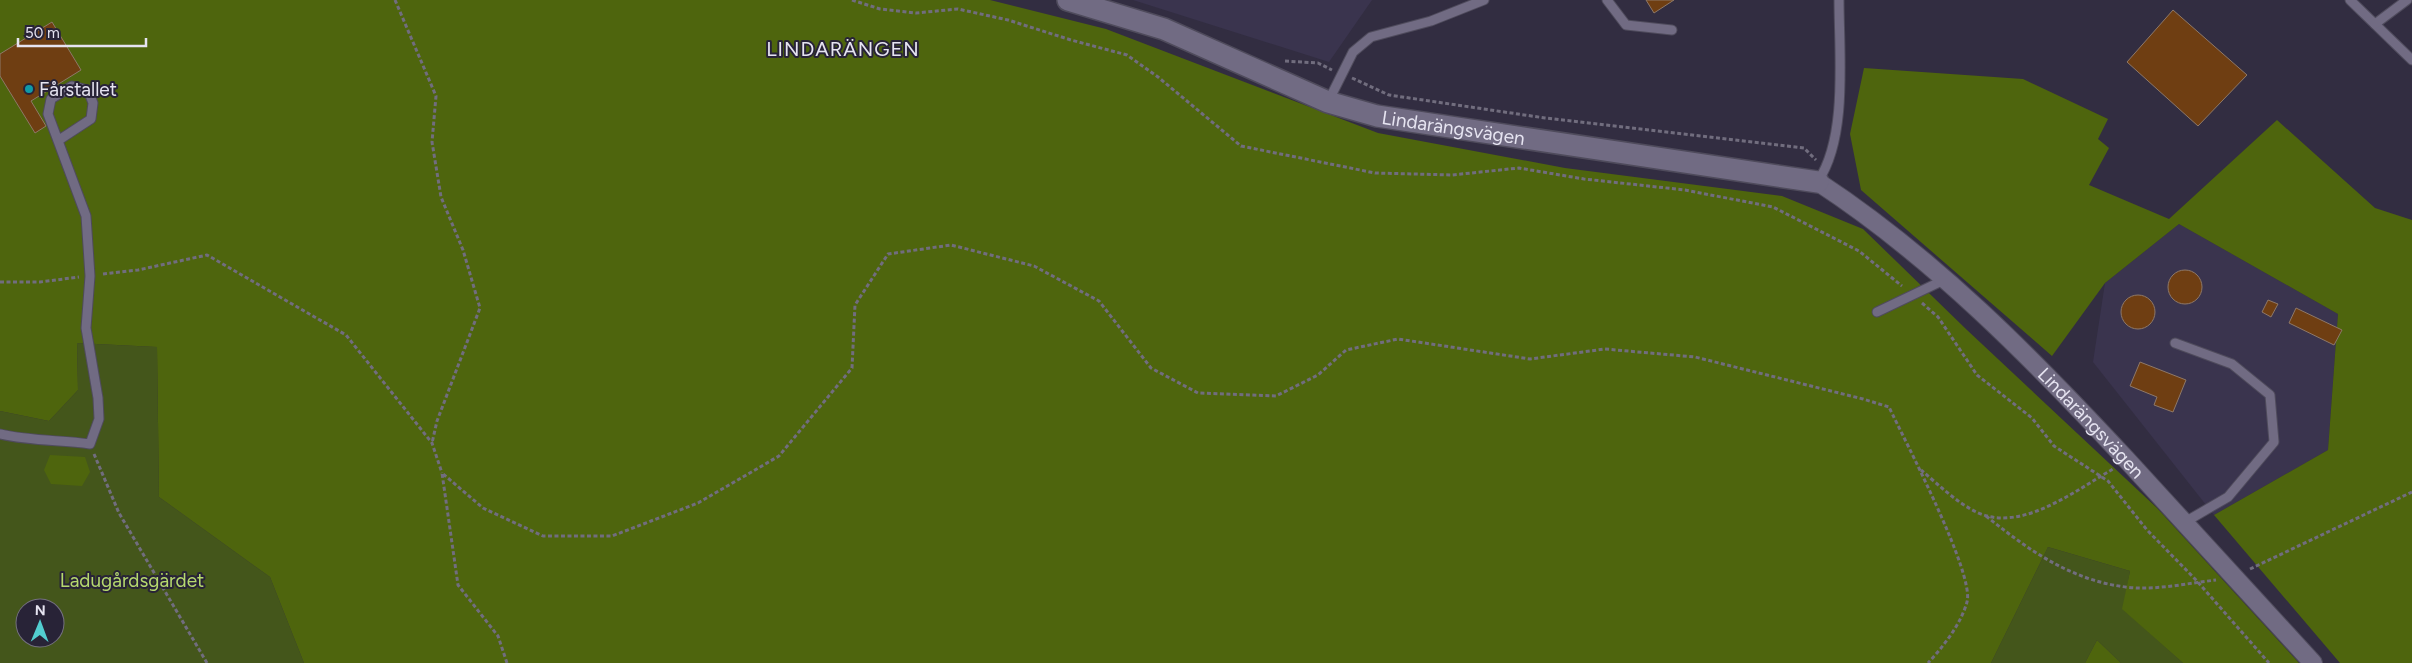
<svg xmlns="http://www.w3.org/2000/svg" width="2412" height="663" font-family="Figtree,sans-serif">
	<rect width="100%" height="100%" fill="#322d41"/>
	<!-- built -->
	<g fill="#3a344e">
		<path d="M1133,0H1372L1329,62Z"/>
		<path d="M2179,224L2338,314L2328,450L2214,515L2093,362L2105,283Z"/>
	</g>
	<!-- green -->
	<g fill="#44561b" fill-rule="evenodd">
		<path d="M77,343L157,347L159,497L270,577L304,663H0V411L49,421L78,390ZM25,608H55V638H25Z"/>
		<path d="M2048,547L2130,571L2123,609L2183,663H2121L2097,640L2085,663H1991Z"/>
	</g>
	<!-- forest -->
	<g fill="#4e650d">
		<path d="M0,0H990L1106,29L1378,133L1565,168L1782,196L1863,229L1967,330L2157,508L2299,663H2183L2122,609L2130,571L2048,547L1991,663H304L270,577L159,497L157,347L77,343L78,390L49,421L0,411Z"/>
		<path d="M1864,68L2023,79L2108,119L2098,139L2109,148L2089,185L2169,219L2277,120L2375,208L2412,220V663H2340L2214,515L2328,450L2338,314L2179,224L2105,283L2052,356L1861,190L1850,134Z"/>
		<path d="M50,455L85,457L90,472L82,486L51,484L44,470Z"/>
		<path d="M2097,640L2121,663H2085Z"/>
	</g>
	<!-- building -->
	<g fill="#6f3e12" stroke="#8e7868">
		<path d="M1646,0H1674L1654,13Z"/>
		<path d="M2173,10L2247,75L2198,126L2127,62Z"/>
		<path d="M52,22L81,70L31,101L46,126L35,133L0,76V54Z"/>
		<circle cx="2185" cy="287" r="17"/>
		<circle cx="2138" cy="312" r="17"/>
		<path d="M2268,300L2278,304L2271,317L2262,312Z"/>
		<path d="M2296,308L2342,330L2334,345L2289,323Z"/>
		<path d="M2140,362L2186,380L2173,412L2154,405L2157,397L2130,386Z"/>
	</g>
	<g fill="none" stroke-linecap="round" stroke-linejoin="round">
		<defs>
			<g id="service">
				<path d="M1607,0L1626,25L1672,30"/>
				<path d="M2350,0L2412,60"/>
				<path d="M2375,24L2407,0"/>
				<path d="M1328,102L1353,52L1371,37L1431,21L1484,0"/>
				<path d="M1818,181C1848,137 1839,53 1839,0"/>
				<path d="M1877,312L1946,279"/>
				<path d="M2175,343L2232,364L2270,395L2274,442L2228,497L2185,522"/>
				<path d="M0,434C30,441 60,440 90,444L99,419L98,398L86,328L90,276L86,216L48,114L51,99L72,86L88,90L93,103L91,119L59,140"/>
			</g>
			<g id="minor">
				<path id="s1" d="M1818,182C1934,258 2032,358 2126,459C2189,527 2251,595 2313,663"/>
			</g>
			<g id="tertiary">
				<path id="s2" d="M1068,0L1164,29L1328,102L1377,116L1818,182"/>
			</g>
		</defs>
		<!-- service casing -->
		<use href="#service" stroke="#4f4b5c" stroke-width="11"/>
		<!-- minor casing -->
		<use href="#minor" stroke="#4f4b5c" stroke-width="20"/>
		<!-- tertiary casing -->
		<use href="#tertiary" stroke="#4f4b5c" stroke-width="24"/>
		<!-- path -->
		<g stroke="#716d7e" stroke-width="3" stroke-dasharray="4 2.5" stroke-linecap="butt">
			<path d="M395,0L436,96L432,142L441,197L463,250L480,308L437,421L432,443"/>
			<path d="M852,0L880,9L916,13L958,9L1008,20L1071,40L1127,55L1158,77L1241,146L1375,173L1452,175L1519,168L1584,179L1685,190L1773,207L1859,251L1902,286"/>
			<path d="M1285,61L1318,63L1332,70"/>
			<path d="M1352,78L1389,95L1545,118L1804,148L1816,160"/>
			<path d="M103,274L138,270L207,255L346,335L432,443L442,473"/>
			<path d="M0,282H40L79,277"/>
			<path d="M1922,303L1938,317L1977,375L2032,418L2054,446L2108,481L2147,530L2196,580L2269,663"/>
			<path d="M94,454L119,513L207,663"/>
			<path d="M1921,470C1939,485 1964,510 1987,516C2029,527 2078,489 2113,469"/>
			<path d="M1986,516C2031,552 2076,584 2136,588C2162,589 2190,583 2216,580"/>
			<path d="M2250,569L2412,492"/>
			<path d="M507,663L498,636L458,585L442,473L483,508L543,536H612L698,503L779,456L852,368L855,305L888,254L951,245L1034,266L1099,301L1151,368L1198,393L1276,396L1318,375L1346,350L1398,339L1530,359L1605,349L1695,357L1863,399L1889,407C1904,439 1975,574 1967,602C1961,624 1943,647 1928,663"/>
		</g>
		<!-- service -->
		<use href="#service" stroke="#716b83" stroke-width="9"/>
		<!-- minor -->
		<use href="#minor" stroke="#716b83" stroke-width="18"/>
		<!-- tertiary -->
		<use href="#tertiary" stroke="#716b83" stroke-width="21"/>
	</g>
	<!-- markers -->
	<circle fill="#0f9aa8" stroke="#282337" stroke-width="2" cx="29" cy="89" r="5"/>
	<g text-anchor="middle" dominant-baseline="central" stroke-width="4" stroke-linejoin="round" paint-order="stroke">
		<!-- poi labels -->
		<g font-size="19" fill="#e6e4f1" stroke="#282337" text-anchor="start">
			<text x="39" y="89">Fårstallet</text>
		</g>
		<!-- street labels -->
		<g font-size="19" fill="#e6e4f1" stroke="#282337">
			<text stroke="none"><textPath href="#s2" startOffset="408">Lindarängsvägen</textPath></text>
			<text stroke="none"><textPath href="#s1" startOffset="365">Lindarängsvägen</textPath></text>
		</g>
		<!-- park labels -->
		<g font-size="19" fill="#b6d96e" stroke="#282337">
			<text x="132" y="580">Ladugårdsgärdet</text>
		</g>
		<!-- neighbourhood labels -->
		<g font-size="20" letter-spacing="1" fill="#e6e4f1" stroke="#282337">
			<text x="843" y="49">LINDARÄNGEN</text>
		</g>
	</g>
	<!-- north arrow -->
	<g transform="translate(40 623) rotate(1)"><circle r="24" fill="#282337" stroke="#747081"/>
	<path d="M0-4L9 19L0 12L-9 19Z" fill="#52cdd0"/>
	<text y="-8" font-size="14" font-weight="bold" text-anchor="middle" fill="#e6e4f1">N</text>
	</g>
	<!-- scale -->
	<path d="M18 38v8h128v-8" fill="none" stroke="#e6e4f1" stroke-width="2.5"/>
	<text x="25" y="38" font-size="15" fill="#e6e4f1" stroke="#282337" stroke-width="4" paint-order="stroke">50 m</text>
</svg>
